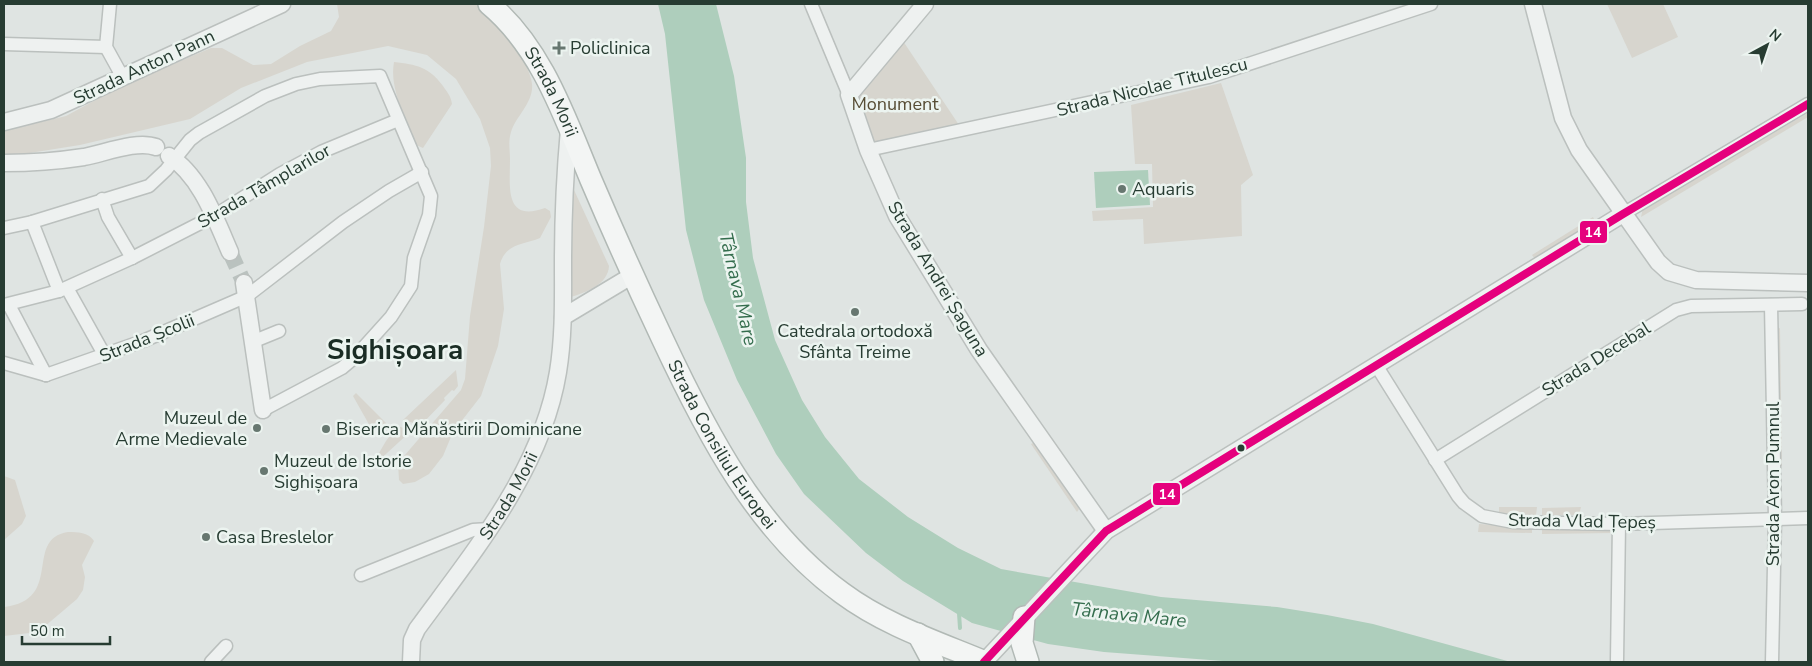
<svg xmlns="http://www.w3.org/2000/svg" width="1812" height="666" font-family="'Nunito Sans',sans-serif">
	<rect width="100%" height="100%" fill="#dfe4e2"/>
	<!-- green -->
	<g fill="#d7d5ce">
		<path d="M337,4H476C483,9 490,15 497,21C508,32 531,69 532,84C534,102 516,116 511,132C508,142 510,150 510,159C510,186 504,223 545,208L550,211L551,217L540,238C523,245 506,243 500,264L504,309L498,346L481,396L453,432L443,456L429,474L415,482L403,484L399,480L398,463L461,390L465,379L470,316L484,227L491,166L490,148L480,119L456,79L427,55L388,46L307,62L241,88L190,119L80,145L17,155L4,171V131L66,116L123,85L211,48H222L253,65L271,64L300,46L331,31L339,17Z"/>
		<path d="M1607,4H1663L1678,37L1632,58Z"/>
		<path d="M899,35L963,131L868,150L849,95Z"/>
		<path d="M394,62C417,65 428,66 443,86C447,92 451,96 452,104L423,148L416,145C406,120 389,88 394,62Z"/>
		<path d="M1221,83L1253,175L1241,185L1242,236L1144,244L1143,219L1093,221L1092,211L1153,207L1152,164H1135L1131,105Z"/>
		<path d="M1808,113V117L1641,217L1643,208Z"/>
		<path d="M568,177L609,266C608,284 587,292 571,297L569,296Z"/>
		<path d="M1593,217L1595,221L1535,259L1532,255Z"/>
		<path d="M1780,328L1782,466H1778L1777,329Z"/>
		<path d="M456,370L458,386L454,391L452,390L444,398L445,400L421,425L403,420Z"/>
		<path d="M356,393L388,425L380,436L375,435L353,396Z"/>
		<path d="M398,426L411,431L375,464L372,465L386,441Z"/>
		<path d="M1035,442L1079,509L1077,512L1031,444Z"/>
		<path d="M4,476L15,480L26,516L22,524L4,540Z"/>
		<path d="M1499,507H1537L1536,515L1499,514Z"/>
		<path d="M1581,507L1579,515H1542V508Z"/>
		<path d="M1479,524L1532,527V533L1478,532Z"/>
		<path d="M1611,526L1614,533L1542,534V527Z"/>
		<path d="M68,532C78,532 88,532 94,541L82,565L85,577L83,590L77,599L38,632L4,636V607C65,600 23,539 68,532Z"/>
	</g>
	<!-- water -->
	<g fill="#aecebc">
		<path d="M658,4H716L734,76L746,158V202L753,258L775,340L802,400L825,437L859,479L908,517L958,548L1001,569L1161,597L1277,607L1327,615L1373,624L1511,662H1236L1104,652L1048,644L972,623L903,581L866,553L804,494L776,454L737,380L704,300L686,230L665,34Z"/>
		<path d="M1148,170L1150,205L1096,208L1094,172Z"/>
	</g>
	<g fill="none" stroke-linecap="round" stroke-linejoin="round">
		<!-- stream -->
		<path stroke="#aecebc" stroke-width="4" d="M959,613L960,628"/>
		<!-- tertiary-tunnel -->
		<path stroke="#bac2bf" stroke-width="16" stroke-dasharray="16 8" stroke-linecap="butt" d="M230,252L244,283"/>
		<defs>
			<g id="minor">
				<path d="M110,4L106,47L122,76"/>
				<path d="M811,4L849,95"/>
				<path d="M4,44L106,47"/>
				<path d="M868,150L1209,77L1431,4"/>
				<path d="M102,199L108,217L132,258"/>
				<path d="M1623,214L1808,104"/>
				<path d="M32,222L59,291"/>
				<path d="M4,228L32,222L149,186L166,170L190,140L199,133L265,96L296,84L320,79L380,76L431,196L429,215L414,258L411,286L391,317L355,357L342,368L263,410"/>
				<path d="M67,288L105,356"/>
				<path d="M4,305L59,291L132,258L214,216L280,174L321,152L398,120"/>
				<path d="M9,305L46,375"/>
				<path d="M1771,305L1775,518L1772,662"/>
				<path d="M252,342L279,331"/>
				<path d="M4,363L46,375"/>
				<path d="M1376,365L1458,496L1464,503L1482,516L1513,522L1619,524L1808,518"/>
				<path d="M46,375L143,341L247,296L343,222L389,191L422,172"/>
				<path d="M1435,460L1676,310L1691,306L1802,304"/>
				<path d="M361,575L473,530L489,529"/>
				<path d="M1617,660L1619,524"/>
				<path d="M211,662L226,646"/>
			</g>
			<g id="tertiary">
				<path d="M925,4L849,95L868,150L897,216L979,350L1106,531"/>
				<path d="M1533,4L1563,118L1579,150L1658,262L1669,272L1696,280L1808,283"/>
				<path d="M4,122L51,110L282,4"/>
				<path d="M169,156C200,175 216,220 230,252"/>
				<path d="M4,163C31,163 58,161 84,157C105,153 137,140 156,147"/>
				<path d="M244,283L263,410"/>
				<path d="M563,317L633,275"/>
				<path id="s1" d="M411,662L412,640L417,629C474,551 542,470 558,372C564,335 563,298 563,262C563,217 565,173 569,129"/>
				<path d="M984,662L1106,531L1623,214"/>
			</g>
			<g id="trunk">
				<path id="s2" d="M489,4C542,48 565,118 591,180C614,234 638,287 663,340C707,434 757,531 842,593C885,625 937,642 985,662"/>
				<path d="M1024,617L1022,643L1028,662"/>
				<path d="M918,634L933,662"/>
			</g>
		</defs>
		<!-- minor casing -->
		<use href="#minor" stroke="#bbc0be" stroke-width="15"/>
		<!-- tertiary casing -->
		<use href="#tertiary" stroke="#bbc0be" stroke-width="19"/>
		<!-- trunk casing -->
		<use href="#trunk" stroke="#b1b9b5" stroke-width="24"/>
		<!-- minor -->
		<use href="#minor" stroke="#eef1f0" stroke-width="12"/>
		<!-- tertiary -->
		<use href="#tertiary" stroke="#eef1f0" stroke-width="16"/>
		<!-- trunk -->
		<use href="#trunk" stroke="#f3f5f4" stroke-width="21"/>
		<defs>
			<path id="bus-1" d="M984,662L1106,531L1623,214L1808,104"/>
		</defs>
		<!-- bus-1 casing -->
		<use href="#bus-1" stroke="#ecf4f0" stroke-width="11"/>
		<!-- bus-1 -->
		<use href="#bus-1" stroke="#e5007d" stroke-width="8"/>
	</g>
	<!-- markers -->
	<g fill="#677770" stroke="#ecf4f0" stroke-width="2">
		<path d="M556.5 40.5h5v5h5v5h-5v5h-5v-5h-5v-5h5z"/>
		<circle cx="1122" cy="189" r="5"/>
		<circle cx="855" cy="312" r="5"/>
		<circle cx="257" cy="428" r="5"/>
		<circle cx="326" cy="429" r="5"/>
		<circle cx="264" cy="471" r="5"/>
		<circle cx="206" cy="537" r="5"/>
	</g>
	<circle fill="#273c32" stroke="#ecf4f0" stroke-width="2" cx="1241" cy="448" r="4.5"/>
	<g text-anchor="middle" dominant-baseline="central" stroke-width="5" stroke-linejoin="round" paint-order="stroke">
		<!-- poi labels -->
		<g font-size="18" fill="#273c32" stroke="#ecf4f0" text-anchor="start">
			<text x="570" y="48">Policlinica</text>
			<text x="1132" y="189">Aquaris</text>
			<text x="855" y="331" text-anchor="middle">Catedrala ortodoxă<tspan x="855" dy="21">Sfânta Treime</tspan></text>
			<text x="247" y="418" text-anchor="end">Muzeul de<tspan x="247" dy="21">Arme Medievale</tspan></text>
			<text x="336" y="429">Biserica Mănăstirii Dominicane</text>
			<text x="274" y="461">Muzeul de Istorie<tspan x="274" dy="21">Sighișoara</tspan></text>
			<text x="216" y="537">Casa Breslelor</text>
		</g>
		<!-- street labels -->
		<g font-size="18" fill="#273c32" stroke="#ecf4f0">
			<text transform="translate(144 67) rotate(-25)">Strada Anton Pann</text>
			<text transform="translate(1152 87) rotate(-14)">Strada Nicolae Titulescu</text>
			<text stroke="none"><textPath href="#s2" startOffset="109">Strada Morii</textPath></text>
			<text transform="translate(264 186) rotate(-30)">Strada Tâmplarilor</text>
			<text transform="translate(938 279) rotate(59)">Strada Andrei Șaguna</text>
			<text transform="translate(147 338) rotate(-22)">Strada Școlii</text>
			<text transform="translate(1596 359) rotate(-32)">Strada Decebal</text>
			<text stroke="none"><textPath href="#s2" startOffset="501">Strada Consiliul Europei</textPath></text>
			<text transform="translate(1773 484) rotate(-90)">Strada Aron Pumnul</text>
			<text stroke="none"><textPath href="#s1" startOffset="196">Strada Morii</textPath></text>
			<text transform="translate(1582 521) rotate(1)">Strada Vlad Țepeș</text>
		</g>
		<!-- park labels -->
		<g font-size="18" fill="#574d35" stroke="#ecf4f0">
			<text x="895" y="104">Monument</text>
		</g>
		<!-- water labels -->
		<g font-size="19" font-style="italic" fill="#346d4d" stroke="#ecf4f0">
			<text transform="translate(738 289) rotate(77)">Târnava Mare</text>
			<text transform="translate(1129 615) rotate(6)">Târnava Mare</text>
		</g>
		<!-- town labels -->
		<g font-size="28" font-weight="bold" fill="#1a2c24" stroke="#ecf4f0">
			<text x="395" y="350">Sighișoara</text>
		</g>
	</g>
	<g stroke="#ecf4f0" stroke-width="2">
		<rect x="1579" y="220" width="29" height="24" rx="5" fill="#e5007d"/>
		<rect x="1152" y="482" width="29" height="24" rx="5" fill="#e5007d"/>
	</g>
	<g font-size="14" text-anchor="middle" font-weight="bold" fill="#fff">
		<text x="1593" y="237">14</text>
		<text x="1167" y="499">14</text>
	</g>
	<!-- border -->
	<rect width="1812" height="666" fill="none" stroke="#273c32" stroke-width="10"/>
	<!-- north arrow -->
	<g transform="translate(1767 45) rotate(40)" stroke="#ecf4f0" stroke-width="4" paint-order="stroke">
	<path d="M0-4L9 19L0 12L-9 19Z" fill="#273c32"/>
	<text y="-8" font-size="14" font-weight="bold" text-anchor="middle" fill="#273c32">N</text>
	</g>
	<!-- scale -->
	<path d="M22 636v8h88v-8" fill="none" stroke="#273c32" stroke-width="2.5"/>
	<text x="30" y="636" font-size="15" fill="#273c32" stroke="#ecf4f0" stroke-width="4" paint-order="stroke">50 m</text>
</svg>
